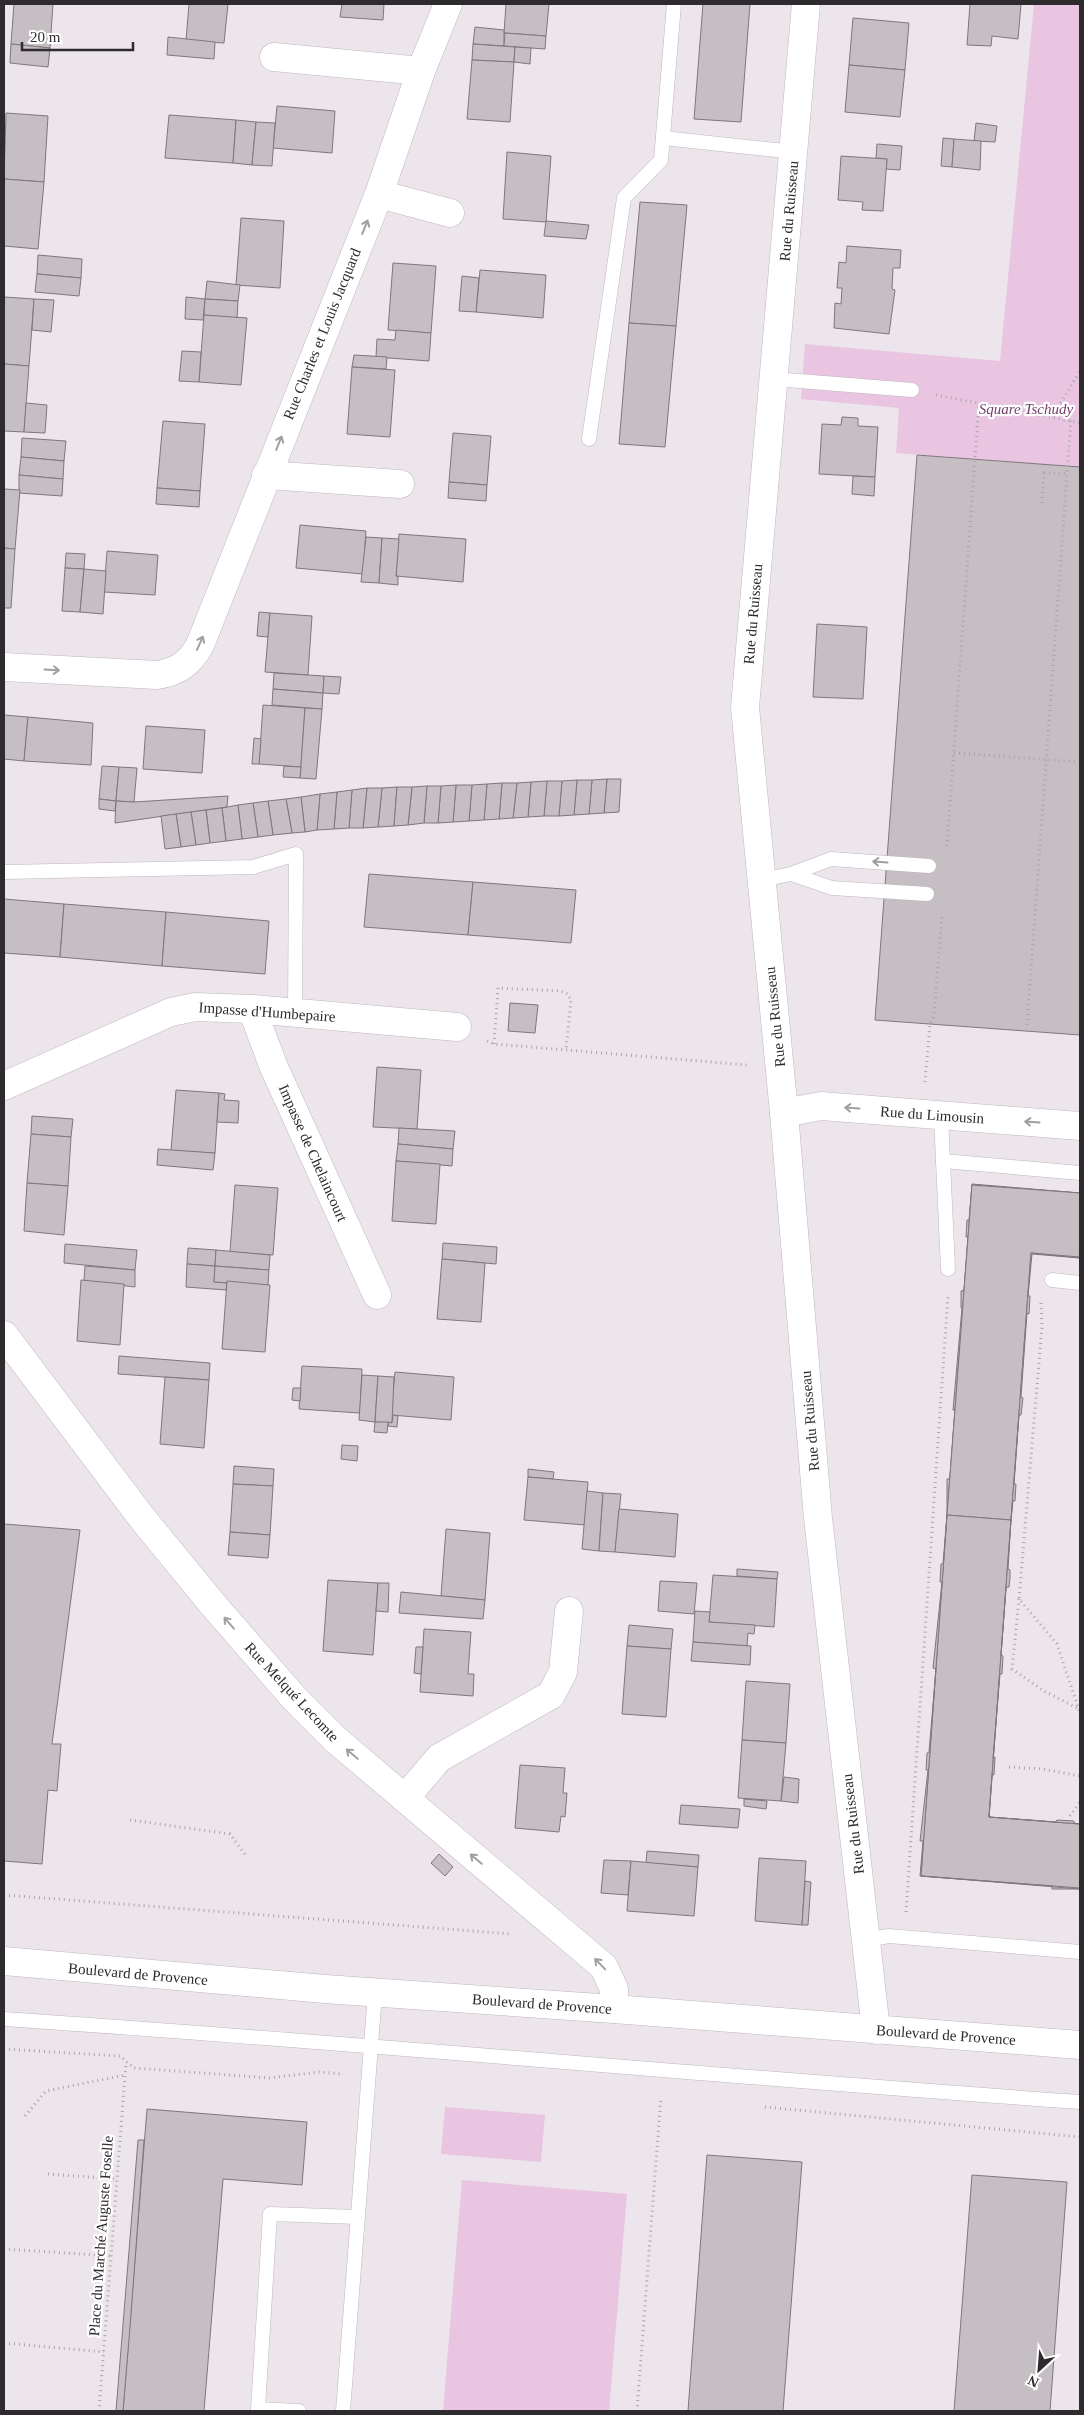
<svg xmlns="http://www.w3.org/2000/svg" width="1084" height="2415" font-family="'Times New Roman',serif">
	<rect width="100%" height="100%" fill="#ece5eb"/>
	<!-- green -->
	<g fill="#e9c5e2">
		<path d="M1034,4H1080V467L896,453L899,408L801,399L805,344L1000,361Z"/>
		<path d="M445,2107L545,2115L541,2162L441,2154Z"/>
		<path d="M462,2180L627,2194L609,2411H443Z"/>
	</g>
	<!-- building -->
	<g fill="#c5bec3" stroke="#7e787d">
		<path d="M14,4H53L50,48L11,44Z"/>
		<path d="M189,4H228L224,43L186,41Z"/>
		<path d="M342,4H384L383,20L340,17Z"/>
		<path d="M506,4H549L546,36L504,33Z"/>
		<path d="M703,4H750L741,122L694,119Z"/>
		<path d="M970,4H1021L1018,39L992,36L991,46L967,45Z"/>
		<path d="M853,18L909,23L905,70L849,65Z"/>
		<path d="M475,27L504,30V46L473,44Z"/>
		<path d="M505,33L546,36L545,49L504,46Z"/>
		<path d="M168,37L215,42L214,59L167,55Z"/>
		<path d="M11,44L50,48L48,67L10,63Z"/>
		<path d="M473,44L515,47L514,62L472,60Z"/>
		<path d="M515,47L531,48L530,64L514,62Z"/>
		<path d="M472,60L514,62L510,122L467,119Z"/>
		<path d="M849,65L905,70L900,117L845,112Z"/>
		<path d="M277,106L335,111L332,153L273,148Z"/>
		<path d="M6,113L48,116L44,182L4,179Z"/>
		<path d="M169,115L236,120L233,163L165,158Z"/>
		<path d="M236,120L256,122L252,165L233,163Z"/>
		<path d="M256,122L275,123L272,166L252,165Z"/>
		<path d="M976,123L997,126L995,142L974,141Z"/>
		<path d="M943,138L954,139L952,167L941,166Z"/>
		<path d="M954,139L981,141L980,170L952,167Z"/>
		<path d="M877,144L902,146L900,170L886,169L887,159L876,158Z"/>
		<path d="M507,152L551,156L546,222L503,219Z"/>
		<path d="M841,156L887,159L883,211L862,210L863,202L838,200Z"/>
		<path d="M4,179L44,182L38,249L4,246Z"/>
		<path d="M640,202L687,205L676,326L629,323Z"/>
		<path d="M241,218L284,221L280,288L236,285Z"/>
		<path d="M546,221L589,225L586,239L544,236Z"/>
		<path d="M847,246L901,250L900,268H893L892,289L895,290L889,334L834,328L835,303L841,304L842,288H837L839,262L846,263Z"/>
		<path d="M38,255L82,259L81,278L37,274Z"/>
		<path d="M393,263L436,266L431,333L388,330Z"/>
		<path d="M480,270L546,275L543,318L476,312Z"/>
		<path d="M37,274L81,278L79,296L35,292Z"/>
		<path d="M462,276L479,278L476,312L459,311Z"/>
		<path d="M207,281L240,285L238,301L205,299Z"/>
		<path d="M4,297L34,299L29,366L4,364Z"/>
		<path d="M186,297L205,299L203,320L185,319Z"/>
		<path d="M34,299L54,300L51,332L32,330Z"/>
		<path d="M205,299L238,301L237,318L204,315Z"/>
		<path d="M204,315L247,318L241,385L199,382Z"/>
		<path d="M629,323L676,326L665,447L619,444Z"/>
		<path d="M396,330L431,333L429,361L376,357L377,339L395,340Z"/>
		<path d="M182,351L201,352L199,382L179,381Z"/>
		<path d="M354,355L387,357L386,369L352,367Z"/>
		<path d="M4,364L29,366L24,432L4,431Z"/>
		<path d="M352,367L395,370L390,437L347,434Z"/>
		<path d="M26,403L47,405L45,433L24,432Z"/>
		<path d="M842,417L858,418V426L878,427L875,477L819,474L822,424L841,425Z"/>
		<path d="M163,421L205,424L200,491L157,488Z"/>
		<path d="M453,433L491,436L487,485L449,482Z"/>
		<path d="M22,438L66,441L64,461L21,457Z"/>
		<path d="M917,455L1080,467V1035L875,1020Z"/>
		<path d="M21,457L64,461L63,479L19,475Z"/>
		<path d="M19,475L63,479L62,496L19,493Z"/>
		<path d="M853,476L875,477L874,496L852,494Z"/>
		<path d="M449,482L487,485L486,501L448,498Z"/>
		<path d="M157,488L200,491L199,507L156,504Z"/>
		<path d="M4,489L20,490L15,549L4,548Z"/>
		<path d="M300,525L366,531L363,574L296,568Z"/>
		<path d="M399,534L466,539L463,582L396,576Z"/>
		<path d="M366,537L382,538L379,583L361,582Z"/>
		<path d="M382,538L399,539L396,576L398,577V585L379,583Z"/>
		<path d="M4,548L15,549L11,608H4Z"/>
		<path d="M107,551L158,555L155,595L104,592Z"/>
		<path d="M66,553L85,554L84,569L65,568Z"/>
		<path d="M65,568L84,569L80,612L62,611Z"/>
		<path d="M84,569L106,571L103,614L80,612Z"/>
		<path d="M259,612L270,613L268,637L257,636Z"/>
		<path d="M270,613L312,616L308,675L265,672Z"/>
		<path d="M817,624L867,627L863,699L813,697Z"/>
		<path d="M274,673L324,676L323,693L273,689Z"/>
		<path d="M324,676L341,677L339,694L323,693Z"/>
		<path d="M273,689L323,693L322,709L272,705Z"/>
		<path d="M263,705L305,708L301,767L259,764Z"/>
		<path d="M305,708L322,709L316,779L300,778Z"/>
		<path d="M4,715L28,717L24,761L4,759Z"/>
		<path d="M28,717L93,723L91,765L24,761Z"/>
		<path d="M146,726L205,730L202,773L143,769Z"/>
		<path d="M254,738L261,739L259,764H252Z"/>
		<path d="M102,766L119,767L116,801L99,799Z"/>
		<path d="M284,766L301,767L300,778L283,777Z"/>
		<path d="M119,767L137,768L134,802L116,801Z"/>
		<path d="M607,779H621L619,812L604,813Z"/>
		<path d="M607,779L604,813L589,814L592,780Z"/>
		<path d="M577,780H592L589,814L574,815Z"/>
		<path d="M577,780L574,815L559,816L562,781Z"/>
		<path d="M547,781H562L559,816H544Z"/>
		<path d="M547,781L544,816L528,817L531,782Z"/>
		<path d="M531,782L528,817L513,818L517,783Z"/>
		<path d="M502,783H517L513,818L499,819Z"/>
		<path d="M502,783L499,819L484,820L487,784Z"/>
		<path d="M487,784L484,820L469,821L472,785Z"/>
		<path d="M456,785H472L469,821L453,822Z"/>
		<path d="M456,785L453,822L438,823L441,786Z"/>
		<path d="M427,786H441L438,823H424Z"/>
		<path d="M427,786L424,823L408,825L412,787Z"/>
		<path d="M397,787L394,826L378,827L382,788Z"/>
		<path d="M397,787H412L408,825L394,826Z"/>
		<path d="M367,788H382L378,827L363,828Z"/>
		<path d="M367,788L363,828H349L352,790Z"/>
		<path d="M352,790L349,828L334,829L337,792Z"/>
		<path d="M337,792L334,829L317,830L320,794Z"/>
		<path d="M320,794L317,830L305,832L301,797Z"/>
		<path d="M228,796L227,807L115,823L116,801L134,802Z"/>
		<path d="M301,797L305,832L292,833L286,799Z"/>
		<path d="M99,799L116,801L115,811L99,809Z"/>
		<path d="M286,799L292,833L273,835L268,801Z"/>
		<path d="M268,801L273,835L258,837L253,803Z"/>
		<path d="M253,803L258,837L242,839L238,805Z"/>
		<path d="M238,805L242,839L226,841L222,808Z"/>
		<path d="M222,808L226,841L210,843L206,810Z"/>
		<path d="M206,810L210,843L196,845L191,812Z"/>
		<path d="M191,812L196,845L181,847L176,814Z"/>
		<path d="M176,814L181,847L165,849L161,816Z"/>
		<path d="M369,874L473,882L468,935L364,927Z"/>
		<path d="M473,882L576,890L571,943L468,935Z"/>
		<path d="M4,899L64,904L60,957L4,953Z"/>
		<path d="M64,904L166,912L162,966L60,957Z"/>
		<path d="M166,912L269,921L265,974L162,966Z"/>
		<path d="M510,1003L538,1005L535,1033L508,1031Z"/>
		<path d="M377,1067L421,1070L417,1129L373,1127Z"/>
		<path d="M176,1090L219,1093L215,1153L171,1151Z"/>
		<path d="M219,1093L225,1094L224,1100L239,1101L238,1123L217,1122Z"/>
		<path d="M32,1116L73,1119L71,1137L31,1134Z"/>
		<path d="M399,1128L455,1131L453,1149L398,1144Z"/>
		<path d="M31,1134L71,1137L68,1186L27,1183Z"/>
		<path d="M398,1144L453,1149L452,1166L396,1161Z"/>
		<path d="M158,1149L215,1153L213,1170L157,1165Z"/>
		<path d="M396,1161L440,1164L436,1224L392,1221Z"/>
		<path d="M27,1183L68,1186L64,1235L24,1231Z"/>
		<path d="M972,1184L1080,1193L972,1185L947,1515V1479H950L955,1410H953L962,1308H961V1291L964,1290L968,1237H966L967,1220H969Z"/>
		<path d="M235,1185L278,1188L273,1255L230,1252Z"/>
		<path d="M972,1185L1080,1193V1257L1031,1253L1011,1520L947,1515Z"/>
		<path d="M443,1243L497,1247L496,1264L442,1259Z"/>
		<path d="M65,1244L137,1250L135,1270L64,1263Z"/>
		<path d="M188,1248L216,1250L215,1266L187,1264Z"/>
		<path d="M216,1250L270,1255L269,1270L215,1266Z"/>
		<path d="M1031,1253L1080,1258L1032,1254L1028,1296H1030L1029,1314L1027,1313L1021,1397L1023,1398L1021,1415H1019L1014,1484H1016L1015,1501H1013L1011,1520Z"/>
		<path d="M442,1259L485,1263L481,1322L437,1319Z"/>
		<path d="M187,1264L215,1266L214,1282L227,1283L226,1290L186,1287Z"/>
		<path d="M85,1266L135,1270V1287L84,1281Z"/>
		<path d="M215,1266L269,1270L268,1285L214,1282Z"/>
		<path d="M81,1280L124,1284L120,1345L77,1341Z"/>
		<path d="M227,1281L270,1285L265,1352L222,1349Z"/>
		<path d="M119,1356L210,1363L209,1380L118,1374Z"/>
		<path d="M302,1366L362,1369L360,1413L299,1409Z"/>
		<path d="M395,1372L454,1377L451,1420L391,1415Z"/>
		<path d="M362,1375L378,1376L375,1422L359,1420Z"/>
		<path d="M378,1376L394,1377L392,1423L375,1422Z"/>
		<path d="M165,1377L209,1380L204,1448L160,1444Z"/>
		<path d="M293,1388H301L300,1401L292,1400Z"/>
		<path d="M393,1415L398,1416L397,1427L388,1426V1422L392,1423Z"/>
		<path d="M375,1422H388L387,1433L374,1432Z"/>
		<path d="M342,1445L358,1446L357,1461L341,1459Z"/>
		<path d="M234,1466L274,1469L273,1486L233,1484Z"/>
		<path d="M528,1469L554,1472L553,1479L528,1477Z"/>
		<path d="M528,1477L588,1482L585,1525L524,1520Z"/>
		<path d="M233,1484L273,1486L270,1535L230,1532Z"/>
		<path d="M587,1491L603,1493L599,1551L582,1549Z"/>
		<path d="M603,1493L621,1494L615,1552L599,1551Z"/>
		<path d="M619,1509L678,1514L675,1557L615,1552Z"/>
		<path d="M947,1515L1011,1520L989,1817L1080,1824V1888L921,1876Z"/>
		<path d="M947,1515L921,1876L1080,1889H1052V1886L920,1876L923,1841H920L928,1770H926L927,1753L929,1752L936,1669L933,1668L942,1582H940L941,1564H943Z"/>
		<path d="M1011,1520L1008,1569L1010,1570V1578L1009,1587H1006L1001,1655L1003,1656L1002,1674H1000L993,1758L995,1757L994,1775H992L989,1817L1056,1822L1057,1820L1074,1821V1823L1080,1824L989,1817Z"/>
		<path d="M4,1524L80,1530L52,1744H61L57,1791L48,1790L42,1864L4,1861Z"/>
		<path d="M446,1529L490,1533L485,1600L441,1596Z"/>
		<path d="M230,1532L270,1535L268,1558L228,1555Z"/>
		<path d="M737,1569L778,1572L777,1579L737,1576Z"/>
		<path d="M713,1575L777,1579L774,1627L709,1622Z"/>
		<path d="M328,1580L378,1583L373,1655L323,1651Z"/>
		<path d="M660,1581L697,1583L694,1614L658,1611Z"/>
		<path d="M378,1583H389L388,1612L376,1611Z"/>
		<path d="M401,1592L485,1600L483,1619L399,1613Z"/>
		<path d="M695,1611L710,1612L709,1622L755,1625L754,1634L748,1633L747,1646L693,1642Z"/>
		<path d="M629,1625L673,1629L671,1649L627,1646Z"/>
		<path d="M424,1629L471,1632L468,1674H474L473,1696L420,1692Z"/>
		<path d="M693,1642L751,1646L750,1665L691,1661Z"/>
		<path d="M627,1646L671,1649L666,1717L622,1714Z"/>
		<path d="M416,1647H423L421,1674L414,1673Z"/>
		<path d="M746,1681L790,1684L786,1743L742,1740Z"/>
		<path d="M742,1740L786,1743L781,1801L738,1798Z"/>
		<path d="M520,1765L565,1768L563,1793H567L565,1817L561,1816L559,1832L515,1828Z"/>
		<path d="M784,1777L799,1779L798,1803L781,1801Z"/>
		<path d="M744,1799L767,1801L766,1809L744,1806Z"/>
		<path d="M681,1805L740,1809L738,1828L679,1824Z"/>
		<path d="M647,1851L699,1855L698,1867L646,1863Z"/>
		<path d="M439,1854L453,1867L445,1876L431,1863Z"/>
		<path d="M759,1858L806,1861L802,1925L755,1921Z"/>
		<path d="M604,1860L631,1861L628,1895L601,1893Z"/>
		<path d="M631,1861L698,1867L694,1916L627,1911Z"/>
		<path d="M805,1881L811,1882L808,1925H802Z"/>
		<path d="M147,2109L307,2122L302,2185L223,2179L204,2411H123Z"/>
		<path d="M138,2140H144L130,2327L123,2411H116Z"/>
		<path d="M707,2155L802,2162L783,2411H688Z"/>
		<path d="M972,2175L1067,2182L1050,2411H954Z"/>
	</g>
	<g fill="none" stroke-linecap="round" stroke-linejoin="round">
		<defs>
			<g id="service">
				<path d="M663,138L794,152"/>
				<path d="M774,379L912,390"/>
				<path d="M589,439L624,198L661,160L674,4"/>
				<path d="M4,872L253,867L296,854L295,1013"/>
				<path d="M761,880L791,874"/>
				<path d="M927,894L832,888L791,874L831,859L929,866"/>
				<path d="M941,1115L943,1161L1080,1173"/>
				<path d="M943,1161L948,1269"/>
				<path d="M1052,1280L1080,1283"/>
				<path d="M866,1940L889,1936L1080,1952"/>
				<path d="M4,2019C363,2043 721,2077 1080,2102"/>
				<path d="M299,2411L258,2409L270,2214L358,2217"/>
				<path d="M343,2411L375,1993"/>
			</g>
			<g id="minor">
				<path d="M806,4L745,707L784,1113L818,1518L876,2030"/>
				<path d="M274,57L421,71"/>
				<path d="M379,194L450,213"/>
				<path d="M266,475L400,484"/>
				<path d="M4,667L157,675C178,672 190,663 200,645L379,194L421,71L448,4"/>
				<path d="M252,1009L273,1065L377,1295"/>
				<path d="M4,1086L171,1012L195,1007L252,1009L457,1027"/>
				<path d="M784,1113L821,1106L1080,1126"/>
				<path d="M4,1335L142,1518L215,1607L294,1698L336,1740L604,1967L614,1989V2009"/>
				<path d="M405,1798L439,1758L551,1695L563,1672L569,1611"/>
			</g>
			<path id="tertiary" d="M4,1961L325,1989L614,2009L1080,2045"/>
		</defs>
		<!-- service casing -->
		<use href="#service" stroke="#bfb8be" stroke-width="15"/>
		<!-- minor casing -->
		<use href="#minor" stroke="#bfb8be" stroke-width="29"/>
		<!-- tertiary casing -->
		<use href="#tertiary" stroke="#bfb8be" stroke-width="29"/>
		<!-- path -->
		<g stroke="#aaa5aa" stroke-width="3" stroke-dasharray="1 4" stroke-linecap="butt">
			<path d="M936,395L1080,423"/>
			<path d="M1053,416L1080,371"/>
			<path d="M1042,503L1044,473L1067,474"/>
			<path d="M954,753L1080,762"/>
			<path d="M947,846L979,403"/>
			<path d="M1027,1025L1071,420"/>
			<path d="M487,1041L494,1044L747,1065"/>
			<path d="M494,1044L498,988L561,991L568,994L571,1000L566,1050"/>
			<path d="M925,1082L930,1024L934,1015L942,914"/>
			<path d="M1041,1303L1042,1327L1019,1599L1057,1644L1080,1713"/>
			<path d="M1019,1599L1012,1669L1044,1691L1077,1708"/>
			<path d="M1009,1767L1043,1769L1080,1776"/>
			<path d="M1070,1816L1080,1802"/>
			<path d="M130,1820L230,1834L247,1857"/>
			<path d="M4,1895L512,1934"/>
			<path d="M906,1912L948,1295"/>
			<path d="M4,2049L120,2056L134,2068L270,2078L319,2072L342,2074"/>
			<path d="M765,2107L1080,2137"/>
			<path d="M25,2116L46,2091L125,2075"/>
			<path d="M48,2174L117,2179"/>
			<path d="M4,2249L111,2256"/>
			<path d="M4,2343L104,2352"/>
			<path d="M99,2411L126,2063"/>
			<path d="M637,2411L661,2097"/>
		</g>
		<!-- service -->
		<use href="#service" stroke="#fff" stroke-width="14"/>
		<!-- minor -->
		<use href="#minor" stroke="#fff" stroke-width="28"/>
		<!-- tertiary -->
		<use href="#tertiary" stroke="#fff" stroke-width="28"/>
	</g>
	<!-- one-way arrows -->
	<defs><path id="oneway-shaft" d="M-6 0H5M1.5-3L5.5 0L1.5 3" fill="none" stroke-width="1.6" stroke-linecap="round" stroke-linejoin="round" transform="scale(1.25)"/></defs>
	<g stroke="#a1a0a1">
		<use href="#oneway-shaft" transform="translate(365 227) rotate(-68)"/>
		<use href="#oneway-shaft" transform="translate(279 443) rotate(-68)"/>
		<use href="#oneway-shaft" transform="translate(200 643) rotate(-66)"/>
		<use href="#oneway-shaft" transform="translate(52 670) rotate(3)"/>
		<use href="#oneway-shaft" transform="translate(880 862) rotate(-176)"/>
		<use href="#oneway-shaft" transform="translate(852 1108) rotate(-176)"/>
		<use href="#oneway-shaft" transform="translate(1032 1122) rotate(-176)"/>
		<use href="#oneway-shaft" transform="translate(229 1623) rotate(-131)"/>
		<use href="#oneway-shaft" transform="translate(352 1754) rotate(-140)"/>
		<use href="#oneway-shaft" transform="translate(476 1859) rotate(-140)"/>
		<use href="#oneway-shaft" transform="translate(600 1964) rotate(-134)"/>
	</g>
	<g text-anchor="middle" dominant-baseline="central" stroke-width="4.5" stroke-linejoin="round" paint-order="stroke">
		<!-- street labels -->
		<g font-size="15" fill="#2e2b2e" stroke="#fff">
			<text transform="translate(789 211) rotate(-85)">Rue du Ruisseau</text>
			<text transform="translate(322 334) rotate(-68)">Rue Charles et Louis Jacquard</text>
			<text transform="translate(753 614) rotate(-85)">Rue du Ruisseau</text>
			<text transform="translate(267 1012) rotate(4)">Impasse d'Humbepaire</text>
			<text transform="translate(775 1017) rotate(-96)">Rue du Ruisseau</text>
			<text transform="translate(932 1115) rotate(4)">Rue du Limousin</text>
			<text transform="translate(313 1153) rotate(66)">Impasse de Chelaincourt</text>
			<text transform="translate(810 1421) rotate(-95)">Rue du Ruisseau</text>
			<text transform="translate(292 1692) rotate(47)">Rue Melqué Lecomte</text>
			<text transform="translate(853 1824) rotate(-97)">Rue du Ruisseau</text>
			<text transform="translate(138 1974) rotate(5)">Boulevard de Provence</text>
			<text transform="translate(542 2004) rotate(4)">Boulevard de Provence</text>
			<text transform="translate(946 2035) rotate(4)">Boulevard de Provence</text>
			<text transform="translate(101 2236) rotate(-86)">Place du Marché Auguste Foselle</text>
		</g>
		<!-- park labels -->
		<g font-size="15" font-style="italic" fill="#733e6b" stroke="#fff">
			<text x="1026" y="409">Square Tschudy</text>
		</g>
	</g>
	<!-- border -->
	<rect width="1084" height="2415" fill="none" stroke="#2e2b2e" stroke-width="10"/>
	<!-- north arrow -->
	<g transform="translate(1039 2370) rotate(206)" stroke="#ffffff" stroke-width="4" paint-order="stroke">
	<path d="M0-4L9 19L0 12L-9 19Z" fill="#2e2b2e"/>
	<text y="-8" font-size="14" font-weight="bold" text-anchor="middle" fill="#2e2b2e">N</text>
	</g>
	<!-- scale -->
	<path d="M22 42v8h111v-8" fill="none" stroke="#2e2b2e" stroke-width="2.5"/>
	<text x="30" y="42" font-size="15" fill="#2e2b2e" stroke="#ffffff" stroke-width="4" paint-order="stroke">20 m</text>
</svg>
